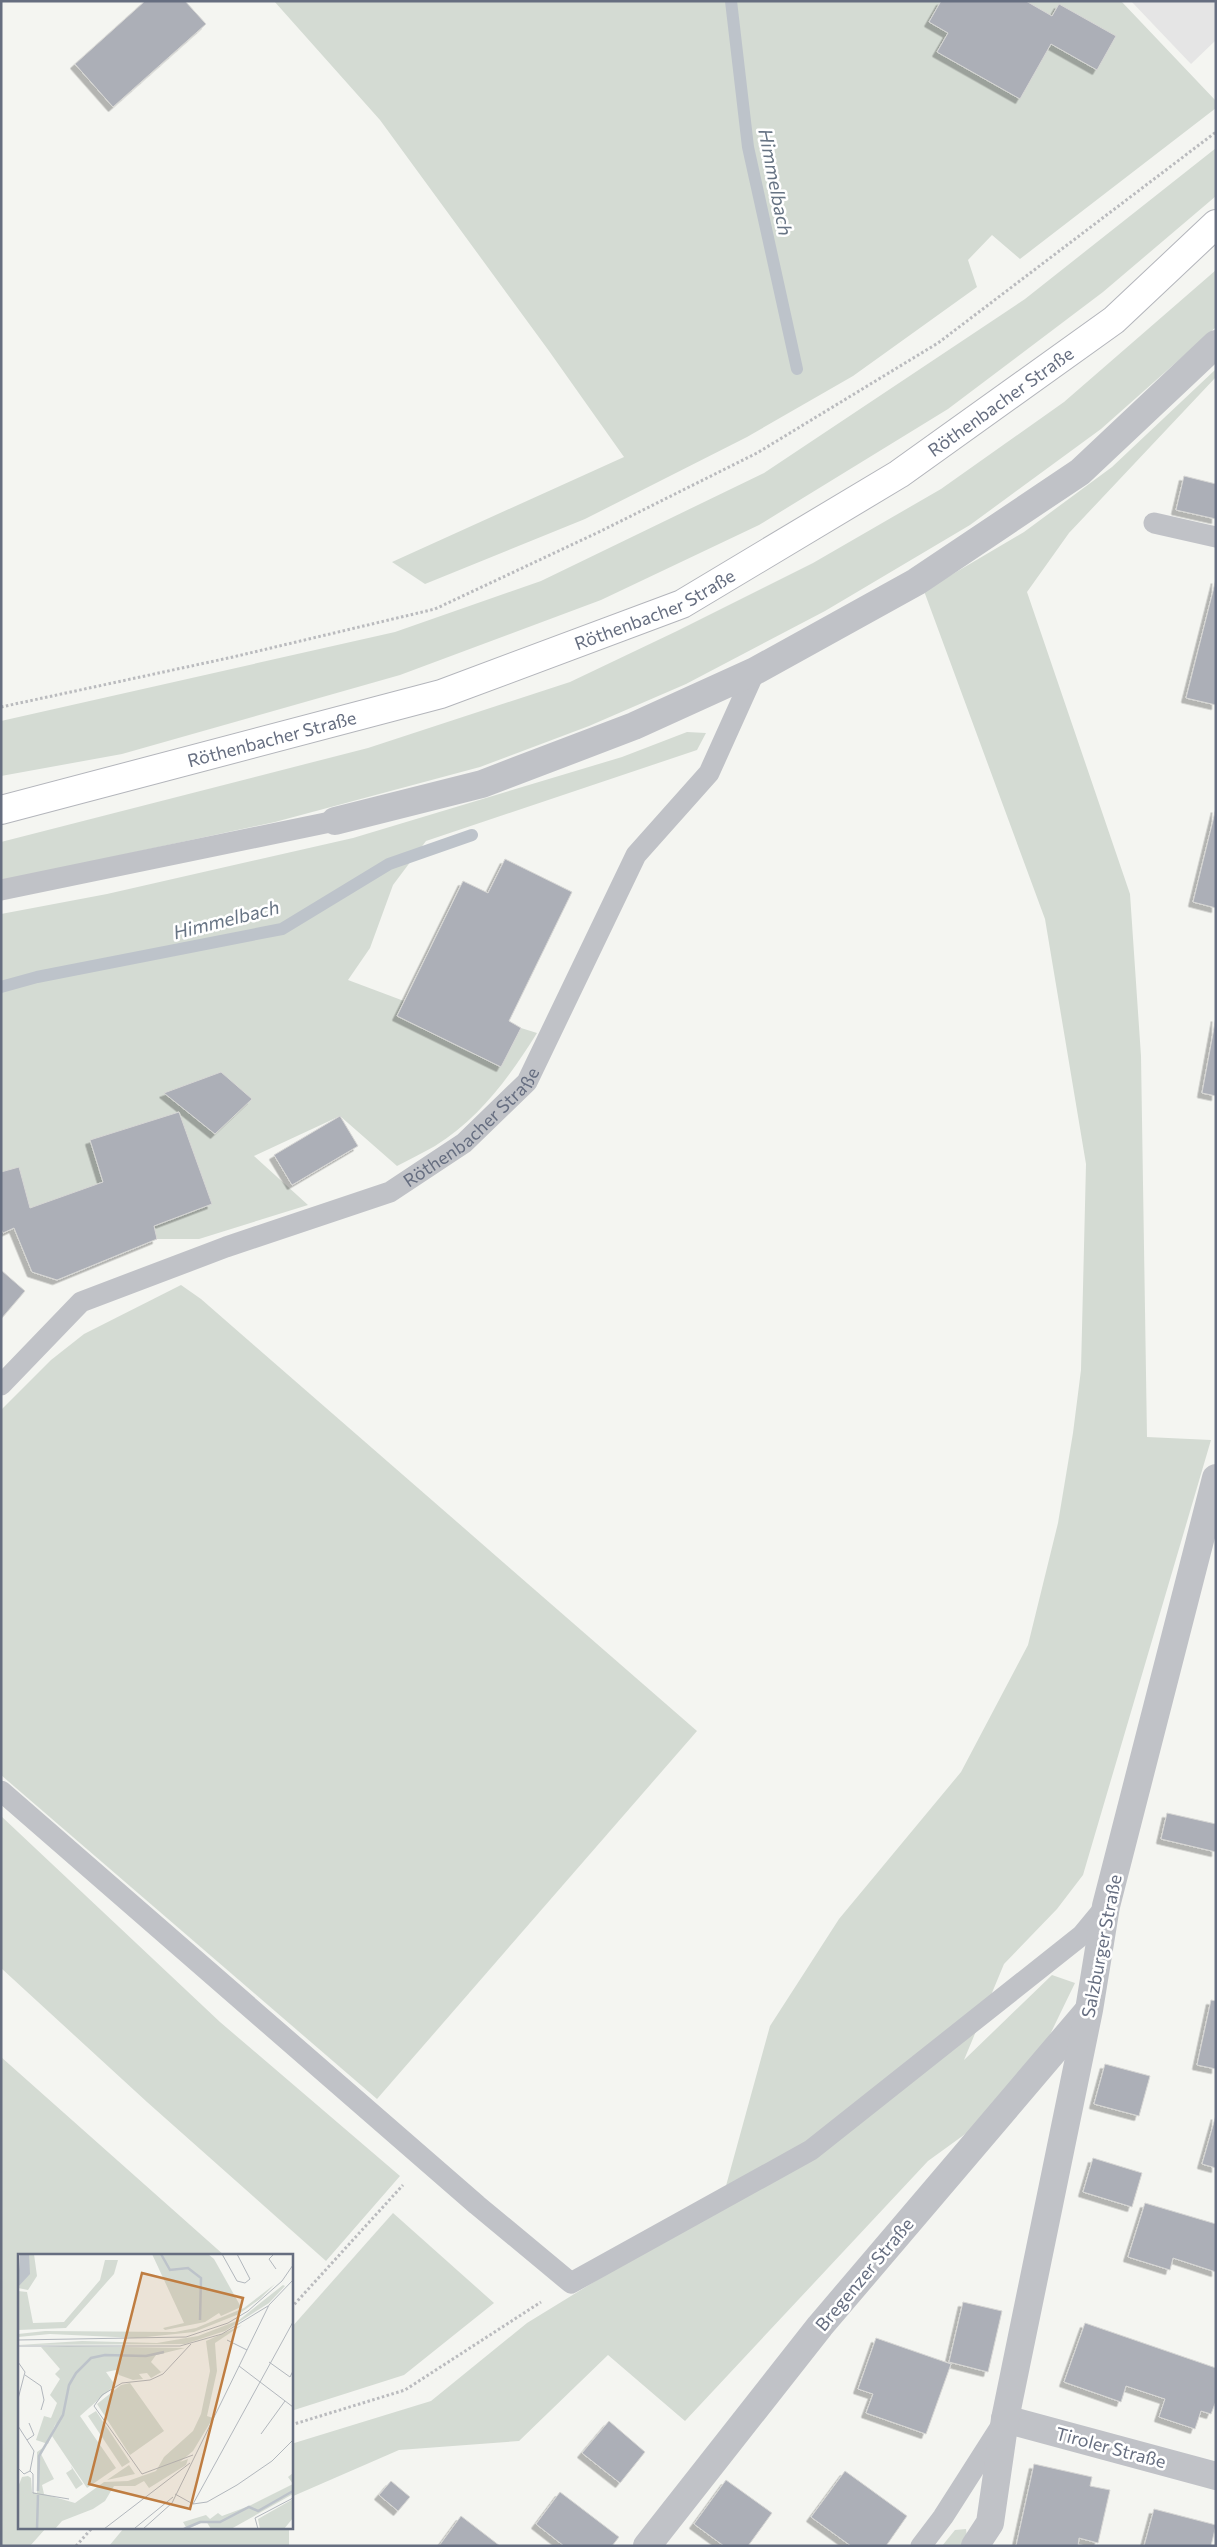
<svg xmlns="http://www.w3.org/2000/svg" width="1217" height="2547" font-family="Commissioner,sans-serif">
	<defs>
		<filter id="shadow"><feDropShadow dx="-4.5" dy="4.5" stdDeviation="0" flood-color="#0004"/></filter>
	</defs>
	<rect width="100%" height="100%" fill="#f4f5f1"/>
	<!-- built -->
	<path fill="#e5e5e5" d="M1131,1H1216V40L1191,64Z"/>
	<!-- green -->
	<g fill="#d4dbd3">
		<path d="M274,1H1121L1216,101V108L1020,259L992,235L968,260L977,287L853,376L747,437L585,519L425,584L392,562L624,457L549,351L380,120Z"/>
		<path d="M1216,148V196L1103,292L948,409L759,525L601,600L400,675L122,754L1,776V721L395,632L541,581L764,473L1025,299Z"/>
		<path d="M1216,270V327L1101,429L970,525L825,611L686,684L589,726L480,767L275,822L1,881V842L368,748L570,682L677,631L813,563L941,489L1064,402Z"/>
		<path d="M1216,369V377L1069,533L1027,592L1130,894L1141,1056L1147,1437L1211,1440L1083,1875L1057,1909L1004,1964L964,2060L1052,1975L1075,1983L1043,2049L997,2111L928,2161L685,2421L608,2355L519,2441L399,2450L291,2497V2444L431,2401L527,2323L721,2204L770,2026L839,1919L961,1772L1028,1645L1058,1523L1073,1433L1081,1370L1086,1164L1045,919L924,591L1024,532L1112,467Z"/>
		<path d="M687,732L706,733L697,750L426,841L393,885L370,948L348,980L404,1001L397,1016L501,1067L521,1028L537,1033C510,1076 480,1118 435,1146C423,1153 410,1159 397,1166L340,1116L254,1156L308,1205L199,1239H157L153,1226L29,1222L1,1194V914L107,894L353,838L622,757Z"/>
		<path d="M181,1285L201,1299L697,1731L377,2099L1,1775V1410L51,1360L84,1334Z"/>
		<path d="M1,1816L220,2022L400,2176L326,2261L147,2102L1,1968Z"/>
		<path d="M1,2057L225,2256H19V2528H46L30,2546H1Z"/>
		<path d="M393,2213L494,2303L404,2375L291,2411V2328Z"/>
		<path d="M124,2528H289V2546H109Z"/>
		<path d="M966,2529L967,2537L962,2546H942L955,2530Z"/>
	</g>
	<g fill="none" stroke-linecap="round" stroke-linejoin="round">
		<!-- stream -->
		<g stroke="#bdc3ca" stroke-width="12">
			<path d="M731,1L748,147L797,369"/>
			<path d="M1,987L37,977L282,929L389,864L472,835"/>
		</g>
	</g>
	<!-- building -->
	<g fill="#acafb7" stroke="#d6d6d4" filter="url(#shadow)">
		<path d="M145,1H185L206,24L113,107L75,64Z"/>
		<path d="M941,1H1026L1052,16L1059,4L1116,36L1097,70L1051,44L1020,99L937,52L948,33L929,22Z"/>
		<path d="M1184,476L1216,484V519L1176,510Z"/>
		<path d="M1216,579V705L1186,698Z"/>
		<path d="M1216,808V908L1193,902Z"/>
		<path d="M505,859L572,892L509,1021L521,1028L501,1067L397,1016L463,881L488,893Z"/>
		<path d="M1216,1017V1096L1202,1093Z"/>
		<path d="M221,1072L252,1099L215,1134L164,1093Z"/>
		<path d="M179,1112L212,1204L154,1226L157,1239L57,1280L32,1272L14,1228L3,1233L1,1229V1172L19,1167L30,1208L103,1182L90,1140Z"/>
		<path d="M340,1116L358,1146L292,1185L274,1155Z"/>
		<path d="M1,1270L25,1291L1,1319Z"/>
		<path d="M1167,1813L1216,1824V1852L1161,1839Z"/>
		<path d="M1211,2000L1216,2001V2069L1197,2065Z"/>
		<path d="M1105,2064L1150,2076L1139,2116L1094,2104Z"/>
		<path d="M1216,2115V2168L1202,2164Z"/>
		<path d="M1093,2158L1142,2173L1132,2207L1083,2192Z"/>
		<path d="M1145,2203L1216,2224V2272L1173,2258L1170,2270L1128,2257Z"/>
		<path d="M963,2302L1002,2311L988,2372L949,2362Z"/>
		<path d="M1085,2323L1216,2368V2401L1211,2414L1201,2411L1195,2429L1159,2417L1165,2399L1126,2386L1121,2402L1064,2382Z"/>
		<path d="M876,2338L951,2364L926,2434L866,2413L873,2394L858,2389Z"/>
		<path d="M609,2421L645,2452L620,2483L582,2453Z"/>
		<path d="M1034,2464L1092,2477L1090,2486L1110,2490L1098,2543L1079,2538L1078,2546H1016Z"/>
		<path d="M845,2471L907,2516L886,2546H851L811,2517Z"/>
		<path d="M726,2480L772,2513L748,2546H724L694,2524Z"/>
		<path d="M391,2481L410,2497L398,2511L379,2495Z"/>
		<path d="M560,2492L619,2537L612,2546H564L536,2524Z"/>
		<path d="M1154,2509L1216,2525L1211,2546H1144Z"/>
		<path d="M461,2516L500,2546H439Z"/>
	</g>
	<g fill="none" stroke-linecap="round" stroke-linejoin="round">
		<defs>
			<g id="secondary">
				<path id="s2" d="M1,810L441,694L682,604L899,474L1114,320L1216,224"/>
			</g>
		</defs>
		<!-- secondary casing -->
		<use href="#secondary" stroke="#b3b5bb" stroke-width="30"/>
		<!-- path -->
		<g stroke="#babbbe" stroke-width="3" stroke-dasharray="2.5 2.5" stroke-linecap="butt">
			<path d="M1,707L233,657L435,609L601,531L757,453L938,343L1216,132"/>
			<path d="M291,2308L403,2185"/>
			<path d="M291,2425L405,2390L541,2302"/>
			<path d="M76,2546L92,2528"/>
		</g>
		<!-- lane -->
		<g stroke="#c0c2c7" stroke-width="21">
			<path d="M1154,523L1216,537"/>
			<path d="M1,890L335,821"/>
			<path id="s1" d="M1,1385L81,1302L226,1247L390,1192L464,1143L527,1082L636,855L709,773L755,671"/>
			<path d="M1,1791L477,2205L571,2283L811,2150L1082,1935L1106,1906"/>
			<path d="M921,2546L943,2517L1003,2423"/>
		</g>
		<!-- street -->
		<g stroke="#c0c2c7" stroke-width="28">
			<path d="M335,821L482,784L634,726L755,671L916,582L1080,472L1216,344"/>
			<path d="M1005,2419L1216,2476"/>
			<path d="M647,2546L820,2326L1088,2011"/>
			<path d="M975,2546L990,2523L1005,2419L1089,2010L1106,1906L1216,1478"/>
		</g>
		<!-- secondary -->
		<use href="#secondary" stroke="#fff" stroke-width="28"/>
	</g>
	<g text-anchor="middle" dominant-baseline="central" stroke-width="5" stroke-linejoin="round" paint-order="stroke">
		<!-- street labels -->
		<g font-size="18" fill="#666e80" stroke="#fff">
			<text stroke="none"><textPath href="#s2" startOffset="1090">Röthenbacher Straße</textPath></text>
			<text stroke="none"><textPath href="#s2" startOffset="685">Röthenbacher Straße</textPath></text>
			<text stroke="none"><textPath href="#s2" startOffset="280">Röthenbacher Straße</textPath></text>
			<text stroke="none"><textPath href="#s1" startOffset="548">Röthenbacher Straße</textPath></text>
			<text transform="translate(1101 1946) rotate(-79)">Salzburger Straße</text>
			<text transform="translate(864 2274) rotate(-50)">Bregenzer Straße</text>
			<text transform="translate(1111 2447) rotate(15)">Tiroler Straße</text>
		</g>
		<!-- water labels -->
		<g font-size="19" font-style="italic" fill="#677484" stroke="#fff">
			<text transform="translate(776 182) rotate(79)">Himmelbach</text>
			<text transform="translate(226 919) rotate(-14)">Himmelbach</text>
		</g>
	</g>
	<!-- overview -->
	<g transform="translate(18 2254)">
		<rect width="275" height="275" fill="#f4f5f1"/>
		<path d="M11,0H16L19,22L10,36L0,34L11,11ZM134,0H190L196,5L223,53L203,62L201,59L187,68L147,76L145,74L166,69ZM87,6H100L96,20L48,74L0,76V37L9,38L15,69L46,68L82,26ZM257,30L242,45L221,60L176,78L119,84L32,80L0,83V80L27,77L157,78L178,74L226,54ZM265,31L267,32L251,49L207,77L167,90L0,91L64,87L139,89L180,82L221,66ZM224,71L197,89L199,117L189,162L195,164L175,197L162,208L170,205L168,211L131,234L126,227L117,232H96L87,247L75,255L44,267L37,275H0V233L4,223L10,222L13,224L14,238L19,239V198L26,193L23,200L36,225L24,231L26,240L57,249L86,228L110,227L138,217L146,203L175,177L183,160L192,117L188,87ZM49,92L167,94L138,101L133,108L143,118L147,116L133,124L129,119L121,120L125,125L115,126L101,121L98,116L88,118L97,131L62,162L98,214L69,234L34,182L38,168L30,190L18,186L26,162L33,164L39,149L32,141L42,125L37,120L42,115L23,93ZM112,129L146,177L112,201L79,150L103,131ZM78,157L112,208L104,213L70,162ZM111,211L117,220L89,226ZM53,212L65,230L58,235L48,219L54,215ZM275,219V240L213,275H193L188,267L169,275L165,268L188,261L192,265L200,259L204,262L231,252L275,230L270,223ZM275,245V264L266,275H242L240,265Z" fill="#d4dbd3"/>
		<path d="M2,0H11L12,20L0,33Z" fill="#bdc3ca"/>
		<path fill="none" stroke="#bdc3ca" stroke-width="2.5" d="M143,0L152,16L170,14L183,24L182,66M20,237L21,202L45,161L51,131L58,119L73,104L87,101L128,102L146,98M19,275L20,241M166,275L182,268H202L231,253L240,257L275,237"/>
		<path fill="none" stroke="#b2b7bd" stroke-width="1" d="M204,0L219,27L227,29L232,25L219,0M256,0L251,5L258,15M0,86L168,83L210,69L230,57L264,27L275,11M209,86L229,96M173,90L145,120L132,126L104,129L84,141L76,152L124,220L175,201M0,92H162L204,80L250,52M0,108L7,118L0,145M251,108L272,123L275,117M221,112L275,153M7,121L23,132L26,146L23,156M0,172L16,197L12,217L6,220L0,214M243,180L267,147M9,186L16,181L11,169M12,217L15,220V239L51,245M157,240L175,250L275,68M175,250L189,248L219,231L254,207L275,186M117,274L155,243M86,275L172,209M125,275L154,249L251,51L275,26M240,275L237,264L275,244"/>
		<path fill="#bf7d41" fill-opacity="0.15" stroke="#bf7d41" stroke-width="2.5" d="M124,19L225,44L172,255L71,230Z"/>
		<rect width="275" height="275" fill="none" stroke="#666e80" stroke-width="2.5"/>
	</g>
	<!-- border -->
	<rect width="1217" height="2547" fill="none" stroke="#666e80" stroke-width="5"/>
</svg>
